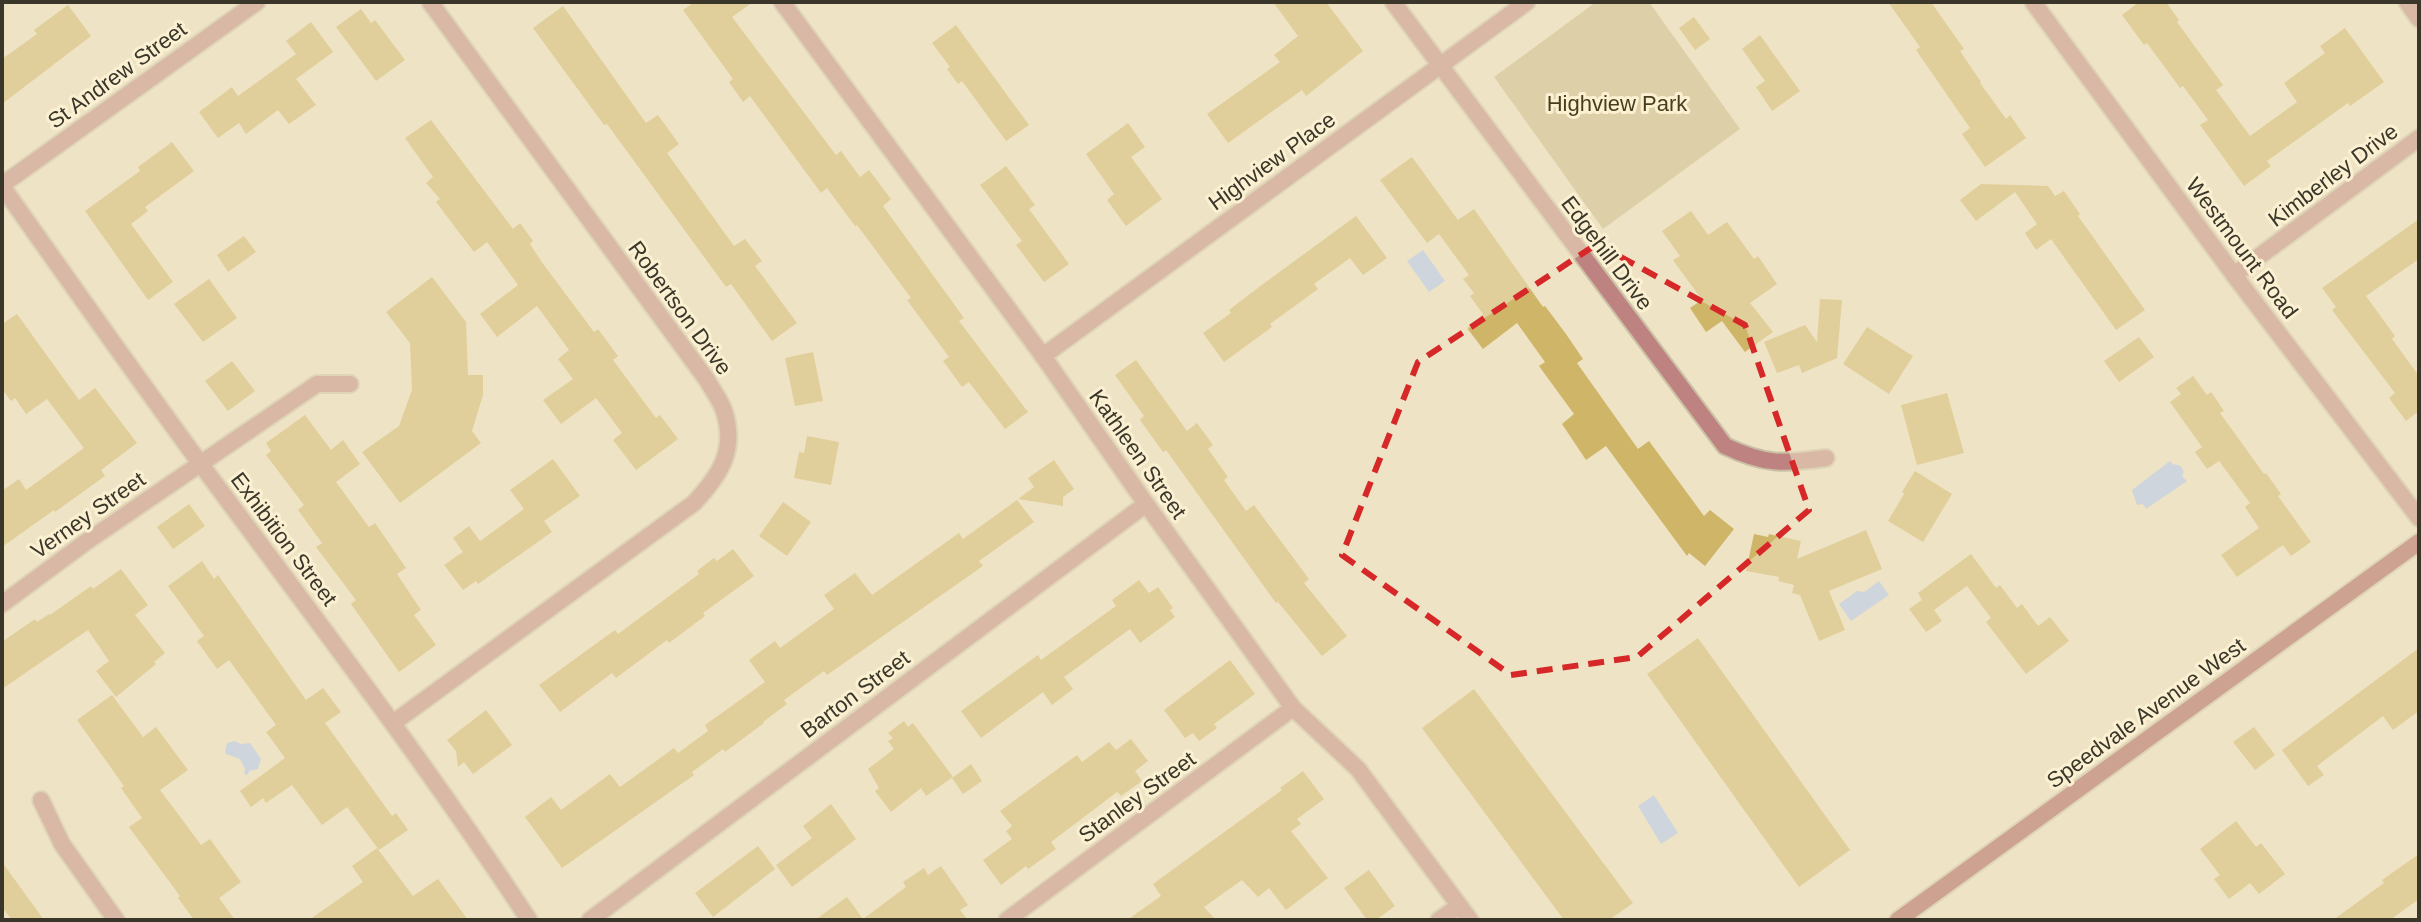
<svg xmlns="http://www.w3.org/2000/svg" width="2421" height="922" font-family="Helvetica,sans-serif">
	<rect width="100%" height="100%" fill="#eee3c4"/>
	<!-- green -->
	<path fill="#c7b686" d="M1596,2H1649L1740,129L1603,229L1494,77Z"/>
	<!-- water -->
	<g fill="#a8c4f8">
		<path d="M1423,250L1445,281L1429,292L1407,261Z"/>
		<path d="M2170,461L2173,465L2175,464L2181,466L2184,472L2182,476L2187,481L2146,509L2143,504L2137,505L2132,490Z"/>
		<path d="M1879,581L1889,595L1851,621L1839,604L1857,591L1864,592Z"/>
		<path d="M235,741L241,744L250,743L261,759L258,769L249,771L248,775L244,774L245,769L240,759L226,754L225,752L227,743Z"/>
		<path d="M1654,795L1678,833L1661,844L1638,806Z"/>
	</g>
	<!-- building -->
	<g fill="#cfb568">
		<path d="M694,2H753L732,17L836,155L841,151L860,177L869,170L891,199L883,206L964,318L959,321L1028,412L1005,429L969,382L962,387L943,361L949,357L907,300L911,298L857,225L855,226L827,188L821,193L750,96L743,102L729,82L733,79L683,10Z"/>
		<path d="M1273,2H1326L1363,51L1306,96L1302,90L1228,143L1207,114L1280,62L1274,55L1298,36Z"/>
		<path d="M1888,2H1931L1964,49L1960,51L1981,82L1980,83L2006,119L2010,115L2026,138L1985,167L1962,134L1970,128L1916,50L1920,47Z"/>
		<path d="M2139,2H2166L2179,20L2177,22L2223,85L2216,90L2250,136L2297,102L2284,83L2325,53L2320,46L2345,28L2384,82L2350,106L2348,103L2267,161L2271,166L2244,186L2200,125L2208,120L2183,86L2180,88L2147,43L2144,45L2122,15Z"/>
		<path d="M68,5L91,36L2,104V59L37,34L34,30Z"/>
		<path d="M563,6L646,123L658,115L679,144L667,153L734,246L745,239L762,261L755,266L797,323L772,341L731,284L726,287L607,124L604,125L533,28Z"/>
		<path d="M361,9L371,23L375,20L405,60L376,81L336,27Z"/>
		<path d="M1694,17L1710,39L1695,50L1679,28Z"/>
		<path d="M311,22L333,52L296,79L316,105L289,124L278,110L246,134L239,123L218,138L199,112L232,87L238,96L296,54L286,41Z"/>
		<path d="M956,25L1029,125L1006,141L962,81L958,84L947,69L950,67L932,43Z"/>
		<path d="M1760,35L1800,91L1772,111L1756,87L1765,81L1742,49Z"/>
		<path d="M431,120L513,229L520,223L533,241L530,244L541,261L594,332L598,329L618,356L613,360L656,418L660,415L678,439L636,470L613,440L622,433L596,398L561,424L543,400L573,379L558,359L569,350L537,306L497,337L480,314L518,285L487,242L474,252L436,202L440,199L426,183L433,177L405,138Z"/>
		<path d="M1128,123L1145,147L1131,157L1162,199L1126,226L1107,200L1114,194L1086,154Z"/>
		<path d="M172,142L194,171L145,207L148,211L131,224L173,282L148,300L85,211L140,171L138,167Z"/>
		<path d="M1412,157L1458,220L1474,209L1543,307L1545,306L1566,334L1583,359L1577,363L1638,449L1649,441L1704,516L1710,510L1734,529L1705,566L1689,553L1687,556L1606,446L1586,460L1562,424L1574,414L1539,366L1545,362L1517,323L1483,349L1467,328L1483,314L1470,296L1474,293L1463,279L1469,275L1439,234L1427,243L1380,180Z"/>
		<path d="M1006,166L1035,205L1029,209L1069,264L1044,282L1016,245L1022,241L980,185Z"/>
		<path d="M1981,184L2048,186L2055,196L2064,191L2080,214L2078,216L2145,310L2116,330L2051,239L2036,250L2025,233L2037,224L2015,192L1976,221L1960,200Z"/>
		<path d="M1691,211L1708,235L1727,222L1754,259L1758,256L1777,284L1750,303L1773,332L1745,352L1722,321L1706,332L1690,308L1702,300L1673,260L1680,256L1662,231Z"/>
		<path d="M1356,216L1387,258L1363,275L1350,258L1314,284L1318,289L1270,324L1272,327L1224,362L1203,333L1231,313L1229,310L1259,287Z"/>
		<path d="M2419,219V259L2366,296L2395,336L2392,339L2419,376V411L2406,421L2389,398L2395,393L2332,310L2336,307L2322,288Z"/>
		<path d="M244,236L256,252L228,272L217,255Z"/>
		<path d="M432,277L466,322L468,375H483V395L472,431L481,443L400,503L362,452L399,426L412,390L410,343L386,312Z"/>
		<path d="M209,279L237,318L203,342L174,304Z"/>
		<path d="M1820,299L1842,300L1837,358L1802,373L1799,365L1777,373L1764,342L1805,325L1817,342Z"/>
		<path d="M17,314L79,400L95,388L137,443L101,470L105,476L55,512L54,510L2,547V491L19,479L26,490L84,448L47,399L26,414L15,398L11,401L2,389V324Z"/>
		<path d="M1867,327L1913,356L1889,394L1843,364Z"/>
		<path d="M2139,337L2154,357L2119,382L2104,361Z"/>
		<path d="M813,352L823,401L795,406L785,358Z"/>
		<path d="M1136,360L1187,431L1197,423L1213,445L1208,449L1228,477L1224,480L1246,511L1254,505L1309,579L1304,583L1347,636L1322,656L1278,602L1276,603L1166,450L1163,452L1140,420L1144,416L1115,375Z"/>
		<path d="M232,361L255,391L228,411L205,381Z"/>
		<path d="M2193,376L2207,395L2211,392L2224,411L2220,413L2264,474L2266,473L2281,494L2278,496L2311,542L2291,556L2283,545L2237,577L2221,555L2259,528L2245,507L2250,503L2219,461L2207,469L2195,452L2202,447L2170,402L2181,394L2176,388Z"/>
		<path d="M1947,393L1964,453L1917,465L1901,405Z"/>
		<path d="M305,415L331,450L343,440L360,464L336,482L369,527L375,523L406,568L397,574L421,610L414,615L436,645L399,672L351,604L356,600L316,547L322,543L298,510L304,505L266,455L271,451L266,443Z"/>
		<path d="M807,436L839,442L831,485L794,478L799,452L804,453Z"/>
		<path d="M553,459L580,496L544,521L552,532L478,584L476,581L463,590L444,565L463,552L453,538L469,526L480,541L524,509L510,490Z"/>
		<path d="M1054,460L1074,489L1063,497V506L1018,499L1034,487L1028,478Z"/>
		<path d="M1915,471L1952,494L1923,542L1888,521L1904,494L1902,492Z"/>
		<path d="M1017,500L1034,522L979,561L983,566L827,675L824,671L784,700L787,704L763,722L764,723L725,752L723,749L692,772L694,775L562,868L525,817L551,797L561,810L610,774L620,787L674,748L678,753L708,731L705,725L765,682L749,660L775,641L780,648L834,609L824,595L855,573L872,595L959,533L963,539Z"/>
		<path d="M783,502L811,522L787,556L759,536Z"/>
		<path d="M189,504L205,526L173,549L157,527Z"/>
		<path d="M1866,530L1882,569L1829,591L1845,630L1819,641L1800,595L1792,593L1794,585L1778,581L1779,577L1746,571L1754,534L1768,537L1769,534L1801,541L1797,559Z"/>
		<path d="M733,549L754,576L703,613L705,616L669,643L667,640L616,678L612,673L560,712L539,685L615,630L618,634L699,574L697,571L714,558L717,561Z"/>
		<path d="M1971,554L1996,588L2000,585L2017,608L2022,604L2038,626L2050,617L2069,641L2026,674L1986,622L1991,618L1967,586L1934,610L1942,621L1926,632L1909,609L1922,600L1918,593Z"/>
		<path d="M202,561L214,579L218,575L306,700L323,688L341,712L325,723L392,816L396,813L408,830L379,850L347,807L322,825L292,785L266,803L263,798L251,807L240,791L285,758L266,732L276,725L229,660L217,669L197,641L204,636L168,586Z"/>
		<path d="M121,569L148,605L135,615L165,653L154,662L156,664L116,697L96,671L109,661L88,630L2,689V642L35,619L37,622L49,614L50,615L91,586L93,589Z"/>
		<path d="M1139,580L1149,593L1158,587L1173,608L1170,610L1175,617L1140,643L1130,629L1064,677L1073,689L1052,705L1043,692L981,738L961,711L1038,655L1041,660L1116,606L1112,600Z"/>
		<path d="M1698,638L1850,850L1799,887L1647,674Z"/>
		<path d="M2419,648V711L2393,730L2383,716L2317,766L2324,775L2308,786L2282,750Z"/>
		<path d="M1230,660L1255,694L1214,724L1217,728L1199,741L1193,733L1185,738L1164,710Z"/>
		<path d="M1474,689L1633,903L1609,920H1564L1422,728Z"/>
		<path d="M112,695L143,737L156,727L188,770L160,790L201,845L210,839L241,882L219,898L235,920H194L178,898L180,896L129,827L142,818L121,788L124,786L77,720Z"/>
		<path d="M486,710L512,745L473,774L464,762L458,767L456,751L447,740Z"/>
		<path d="M904,721L908,727L913,723L953,777L926,796L921,788L891,812L875,791L879,788L868,769L894,749L888,741L893,738L888,733Z"/>
		<path d="M2254,727L2275,755L2255,770L2233,742Z"/>
		<path d="M1131,739L1148,761L1135,771L1142,781L1121,796L1117,792L1051,842L1056,849L1028,869L1026,866L1001,885L983,860L1012,839L1006,831L1012,826L1000,811L1077,755L1082,762L1109,742L1116,750Z"/>
		<path d="M971,764L982,781L963,794L952,778Z"/>
		<path d="M1303,771L1324,799L1297,819L1301,824L1291,831L1328,878L1286,910L1269,888L1258,897L1242,880L1204,907L1216,920H1127L1161,896L1153,884L1282,790L1280,788Z"/>
		<path d="M831,804L856,839L792,887L776,865L812,838L803,826Z"/>
		<path d="M2236,821L2256,847L2261,843L2285,874L2259,894L2250,883L2229,899L2214,879L2220,875L2200,849Z"/>
		<path d="M758,846L775,869L713,917L695,893Z"/>
		<path d="M377,848L413,896L438,879L468,920H309L363,882L352,866Z"/>
		<path d="M2419,854V899L2390,920H2333L2384,883L2382,880Z"/>
		<path d="M2,862L44,920H12L2,907Z"/>
		<path d="M941,866L968,905L960,910L968,920H815L847,897L863,919L906,887L903,882L924,868L928,875Z"/>
		<path d="M1369,870L1395,906L1376,920H1367L1344,888Z"/>
	</g>
	<g fill="none" stroke-linecap="round" stroke-linejoin="round">
		<defs>
			<g id="minor">
				<path d="M782,2L1043,356L1146,504L1293,708L1358,769L1470,920"/>
				<path d="M1393,2L1725,446C1765,465 1783,464 1826,458"/>
				<path d="M2407,2L2419,19"/>
				<path d="M2,185L257,2"/>
				<path d="M2,186C72,285 142,385 214,482C321,626 430,769 529,920"/>
				<path d="M2234,275L2419,138"/>
				<path d="M1043,356L1527,2"/>
				<path d="M2,604L86,542L317,384H350"/>
				<path d="M393,723L694,503C719,476 736,452 725,414C722,402 713,391 707,380L430,2"/>
				<path d="M41,800L62,844L116,920"/>
				<path d="M590,920L1146,504"/>
				<path d="M1007,920L1293,708"/>
				<path d="M1439,920L1459,906"/>
			</g>
			<path id="tertiary" d="M2033,2L2234,275L2419,518"/>
			<path id="secondary" d="M1898,920L2419,542"/>
		</defs>
		<!-- minor casing -->
		<use href="#minor" stroke="#cac0a5" stroke-width="20"/>
		<!-- tertiary casing -->
		<use href="#tertiary" stroke="#cac0a5" stroke-width="20"/>
		<!-- secondary casing -->
		<use href="#secondary" stroke="#cac0a5" stroke-width="20"/>
		<!-- minor -->
		<use href="#minor" stroke="#be8381" stroke-width="16"/>
		<!-- tertiary -->
		<use href="#tertiary" stroke="#be8381" stroke-width="16"/>
		<!-- secondary -->
		<use href="#secondary" stroke="#a65353" stroke-width="16"/>
	</g>
	<!-- marked area -->
	<path d="M0 0H2421V922H0ZM1597,244L1745,325L1809,510L1637,657L1511,675L1342,555L1418,362Z" fill="#eee3c4" fill-opacity=".55" fill-rule="evenodd"/>
	<path fill="none" stroke="#d62828" stroke-width="6" stroke-dasharray="16 10" stroke-linejoin="round" d="M1597,244L1745,325L1809,510L1637,657L1511,675L1342,555L1418,362Z"/>
	<g text-anchor="middle" dominant-baseline="central" stroke-width="6" stroke-linejoin="round" paint-order="stroke">
		<!-- street labels -->
		<g font-size="22" fill="#3a362a" stroke="#fbf0d1">
			<text transform="translate(117 75) rotate(-36)">St Andrew Street</text>
			<text transform="translate(1272 161) rotate(-36)">Highview Place</text>
			<text transform="translate(2333 175) rotate(-37)">Kimberley Drive</text>
			<text transform="translate(2242 248) rotate(53)">Westmount Road</text>
			<text transform="translate(1607 253) rotate(53)">Edgehill Drive</text>
			<text transform="translate(680 308) rotate(54)">Robertson Drive</text>
			<text transform="translate(1138 454) rotate(55)">Kathleen Street</text>
			<text transform="translate(88 515) rotate(-35)">Verney Street</text>
			<text transform="translate(284 539) rotate(53)">Exhibition Street</text>
			<text transform="translate(855 694) rotate(-37)">Barton Street</text>
			<text transform="translate(2146 713) rotate(-36)">Speedvale Avenue West</text>
			<text transform="translate(1137 797) rotate(-36)">Stanley Street</text>
		</g>
		<!-- park labels -->
		<g font-size="22" fill="#493e1c" stroke="#fbf0d1">
			<text x="1617" y="103">Highview Park</text>
		</g>
	</g>
	<!-- border -->
	<rect width="2421" height="922" fill="none" stroke="#3a362a" stroke-width="8"/>
</svg>
